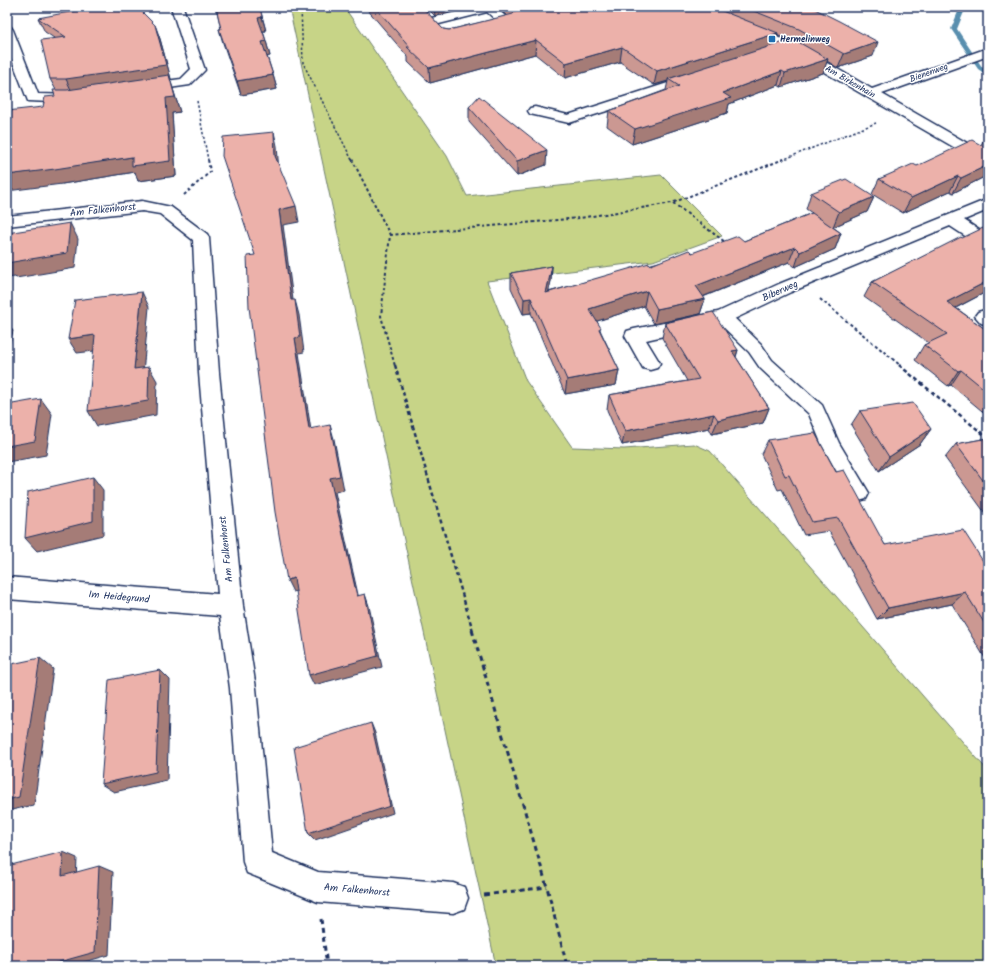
<svg xmlns="http://www.w3.org/2000/svg" width="995" height="973" font-family="Kalam,sans-serif">
	<rect width="100%" height="100%" fill="#fff"/>
	<filter id="ink" filterUnits="userSpaceOnUse"><feTurbulence type="fractalNoise" baseFrequency=".025" numOctaves="2"/><feDisplacementMap in="SourceGraphic" scale="8" xChannelSelector="R" yChannelSelector="G"/><feConvolveMatrix kernelMatrix="1 2 1 2 8 2 1 2 1" color-interpolation-filters="sRGB"/></filter>
	<g filter="url(#ink)">
		<!-- green -->
		<path fill="#c7d487" stroke="#718272" d="M289,7H344L447,156L467,196L661,175L722,236L653,261L487,281L526,381L572,447L624,449L694,444L710,451L988,771V966H496Z"/>
		<g fill="none" stroke-linecap="round" stroke-linejoin="round">
			<!-- stream -->
			<path fill="#598eae" fill-rule="evenodd" d="M960,7H966L957,29L982,67L988,71V76L978,69L951,29Z"/>
			<defs>
				<path id="service" d="M723,312L729,313L761,344L772,360L822,405L839,443L869,493L866,499L859,501L852,499L822,445L809,414L760,368L749,352L717,321L715,317L717,313Z"/>
				<g id="minor">
					<path d="M171,7H183L205,70L190,85L142,92L137,91L135,88L137,85L181,79L191,69Z"/>
					<path d="M478,7H495L514,24L512,27L489,33L485,32L483,29L485,26L499,23L487,12L431,26L427,25L425,22L427,19Z"/>
					<path d="M747,25L794,44L872,89L988,48V56L882,94L988,155V166L983,164L786,50L743,32L741,29L743,26Z"/>
					<path d="M7,26L11,27L13,30L38,94L75,95L80,96L82,99L80,102L75,103L28,101L7,47Z"/>
					<path d="M696,74L701,75L703,78L701,81L569,123L530,114L528,111L530,108L535,107L568,115Z"/>
					<path d="M988,199V210L964,220L988,236V248L982,247L950,226L791,292L730,321L646,340L660,363L657,368L650,370L643,368L625,336L627,331L634,329L718,312L779,284Z"/>
					<path d="M142,201L171,207L207,234L209,238L219,373L243,606L256,688L272,853L318,872L453,883L464,887L468,898L464,909L453,913L318,902L247,873L243,862L230,688L220,616L7,599V577L218,594L199,373L193,240L160,214L142,211L7,226V216Z"/>
					<path d="M988,309V325L981,323L975,316L978,312Z"/>
				</g>
			</defs>
			<!-- service casing -->
			<use href="#service" stroke="#1b2f5e" stroke-width="3"/>
			<!-- minor casing -->
			<use href="#minor" stroke="#1b2f5e" stroke-width="3"/>
			<!-- path-far3 -->
			<g stroke="#1b2f5e" stroke-width="1.5" stroke-dasharray="2.5 2" stroke-linecap="butt">
				<path d="M301,7L303,63L352,160"/>
				<path d="M197,101L208,160"/>
				<path d="M782,160L876,123"/>
			</g>
			<!-- path-far2 -->
			<g stroke="#1b2f5e" stroke-width="2" stroke-dasharray="3 2.5" stroke-linecap="butt">
				<path d="M352,159L390,235L381,316L395,366"/>
				<path d="M184,195L210,172L208,159"/>
				<path d="M673,203L725,242"/>
				<path d="M390,235L580,218L672,203L784,159"/>
				<path d="M820,299L901,366"/>
			</g>
			<!-- path-far1 -->
			<g stroke="#1b2f5e" stroke-width="2.5" stroke-dasharray="4 3" stroke-linecap="butt">
				<path d="M395,365L473,631"/>
				<path d="M899,365L988,438"/>
			</g>
			<!-- path -->
			<g stroke="#1b2f5e" stroke-width="3" stroke-dasharray="5 4" stroke-linecap="butt">
				<path d="M472,630L547,887L567,966"/>
				<path d="M484,895L547,887"/>
				<path d="M321,919L327,966"/>
			</g>
			<!-- service -->
			<use href="#service" fill="#fff" fill-rule="evenodd"/>
			<!-- minor -->
			<use href="#minor" fill="#fff" fill-rule="evenodd"/>
		</g>
		<!-- wall -->
		<g fill="#cb9892" stroke="#1b2f5e" fill-rule="evenodd">
			<path d="M216,7H266L260,8L266,31H263L266,41L270,56H267L273,75L277,89L241,95L223,43L219,29H221Z"/>
			<path d="M366,7H422L443,29L449,30L507,16L497,7H654L661,12L666,7H811L873,56L838,68L827,61L823,73L781,87L778,85L729,104L727,113L632,144L607,126L609,111L666,90L668,81L654,85L620,62L565,78L535,54L430,83L408,62V57L366,8ZM777,35L789,41L774,45Z"/>
			<path d="M426,7H472L435,16Z"/>
			<path d="M38,18L155,25L160,39L171,79H170L180,112L172,113L176,176L138,181L135,172L62,184L43,107L55,96L56,90L50,79L54,38L45,32Z"/>
			<path d="M469,107L546,165L517,176L469,122Z"/>
			<path d="M987,133H988V175L953,193L950,191L903,213L872,194L879,179L981,145Z"/>
			<path d="M811,193L874,197L867,212L833,227L841,233L835,249L795,267L789,262L703,297L705,299L700,314L654,324L644,306L597,321L601,332L619,370L616,385L565,394L531,313L523,314L511,288V273L552,266L551,281L548,292L692,253L744,241L812,213L806,209Z"/>
			<path d="M962,238L988,291L956,308L988,331V416L951,385L948,386L915,360L924,345L929,343L864,297L872,282Z"/>
			<path d="M665,323L738,350L736,357L769,408L763,423L712,434L709,428L622,445L607,410L609,395L687,381L662,338Z"/>
			<path d="M860,411L931,429L920,444L879,471L851,425Z"/>
			<path d="M988,438V517L945,458L956,444Z"/>
			<path d="M768,440L836,472L885,545L988,569V663L952,604L877,619L829,531L804,535L782,489L778,490L761,454Z"/>
		</g>
		<!-- shaded-wall -->
		<g fill="#a57c77" stroke="#1b2f5e">
			<path d="M434,7H472L435,16Z"/>
			<path d="M262,17L266,31H261L258,18Z"/>
			<path d="M155,25L160,39L171,79H170L180,112L172,113L176,176L138,181L135,172L62,184L7,191V175L132,157L170,161L73,94L66,79Z"/>
			<path d="M778,33L774,47L668,79V81L654,85L657,71Z"/>
			<path d="M536,40L535,54L430,83L429,68Z"/>
			<path d="M266,41L270,56L265,57L262,42Z"/>
			<path d="M878,42L873,56L838,68L844,54Z"/>
			<path d="M622,47L620,62L565,78L566,63Z"/>
			<path d="M828,59L823,73L781,87L785,73Z"/>
			<path d="M782,71L778,85L729,104L727,113L632,144L635,129L723,93Z"/>
			<path d="M273,75L277,89L241,95L237,81Z"/>
			<path d="M274,132L277,146L279,171L275,156Z"/>
			<path d="M547,150L546,165L517,176V161Z"/>
			<path d="M988,165V175L953,193L961,178Z"/>
			<path d="M958,176L950,191L903,213L911,198Z"/>
			<path d="M874,197L867,212L833,227L839,212Z"/>
			<path d="M296,206L299,222L283,225L295,315L291,300L279,210Z"/>
			<path d="M70,223L78,239L75,268L16,278L15,277L7,278V262Z"/>
			<path d="M841,233L835,249L795,267L800,252Z"/>
			<path d="M795,247L789,262L692,301L696,286Z"/>
			<path d="M552,266L551,281L545,308L546,293Z"/>
			<path d="M988,281V291L938,317L947,302Z"/>
			<path d="M647,291L644,306L588,324L589,309Z"/>
			<path d="M142,292L149,307L142,384L134,369Z"/>
			<path d="M531,298V313L523,314L524,299Z"/>
			<path d="M705,299L700,314L654,324L657,309Z"/>
			<path d="M295,300L299,315L304,352L299,353L313,443L309,429L295,338Z"/>
			<path d="M7,323L13,331L7,354Z"/>
			<path d="M95,335L103,350L77,353L68,339Z"/>
			<path d="M738,350L733,365L732,351Z"/>
			<path d="M149,367L157,381L156,415L97,426L88,411Z"/>
			<path d="M619,370L616,385L565,394L567,380Z"/>
			<path d="M961,370L951,385L948,386L958,371Z"/>
			<path d="M41,399L52,414L46,455L7,462V446Z"/>
			<path d="M769,408L763,423L712,434L718,420Z"/>
			<path d="M714,414L709,428L622,445L625,431Z"/>
			<path d="M330,425L334,439L344,490L335,492L361,608L357,596L330,478Z"/>
			<path d="M931,429L920,444L879,471L889,457Z"/>
			<path d="M93,477L103,490V535L37,551L25,538Z"/>
			<path d="M294,578L300,590L293,592L287,580Z"/>
			<path d="M965,592L952,604L877,619L888,608Z"/>
			<path d="M365,594L369,606L382,667L314,685L309,675Z"/>
			<path d="M40,658L53,669L34,805L7,811V800Z"/>
			<path d="M160,670L170,680L167,780L114,792L101,784Z"/>
			<path d="M371,723L375,733L393,813L315,840L308,833Z"/>
			<path d="M63,852L77,858L76,881L62,876Z"/>
			<path d="M99,866L113,872L109,955L70,966H45Z"/>
		</g>
		<!-- building -->
		<g fill="#ecb1aa" stroke="#1b2f5e">
			<path d="M96,7H137L155,25L166,65L66,79H50L41,40L66,37L38,18Z"/>
			<path d="M216,7H260L262,17L258,18L266,41L262,42L273,75L237,81L219,29H221Z"/>
			<path d="M375,7H422L443,29L449,30L513,14L516,10L512,7H654L661,12L666,7H712L778,33L657,71L622,47L566,63L536,40L429,68L407,47H410Z"/>
			<path d="M744,7H811L839,21L878,42L844,54L799,29Z"/>
			<path d="M793,39L828,59L785,73L782,71L723,93L731,98L635,129L609,111L679,86L668,79Z"/>
			<path d="M169,75L175,97L166,98L170,161L132,166V157L55,169L7,175V111L43,107L45,97L55,96L53,90H67Z"/>
			<path d="M479,96L547,150L517,161L469,107Z"/>
			<path d="M274,132L275,156L296,206L279,210L291,300H295L300,337L295,338L309,429L330,425L340,476L330,478L357,596L365,594L378,656L309,675L294,578L287,580L275,512L249,307L247,256L255,255L222,156L223,137Z"/>
			<path d="M972,140L988,149V165L961,178L958,176L911,198L879,179L913,164L917,166Z"/>
			<path d="M846,179L874,197L839,212L811,193Z"/>
			<path d="M812,213L841,233L800,252L795,247L696,286L705,299L657,309L647,291L589,309L601,328L599,329L619,370L567,380L531,298L524,299L511,273L552,266L546,293L649,263L651,265L689,250L692,253L738,236L744,241Z"/>
			<path d="M70,223L67,253L7,263V233Z"/>
			<path d="M983,228L988,231V281L947,302L988,331V392L961,370L958,371L924,345L947,334L872,282L961,237L962,238Z"/>
			<path d="M142,292L134,369L149,367L148,401L88,411L95,335L68,339L75,300Z"/>
			<path d="M713,312L738,350L732,351L769,408L718,420L714,414L625,431L609,395L699,379L665,323Z"/>
			<path d="M41,399L35,441L7,446V405Z"/>
			<path d="M913,403L931,429L889,457L860,411Z"/>
			<path d="M815,433L836,472L844,470L885,545L963,530L988,569V629L965,592L888,608L838,518L812,522L789,475L785,476L768,440Z"/>
			<path d="M988,438V487L956,444Z"/>
			<path d="M93,477V521L25,538L28,492Z"/>
			<path d="M40,658L19,797L7,800V665Z"/>
			<path d="M160,670L156,772L101,784L109,680Z"/>
			<path d="M371,723L390,806L308,833L294,747Z"/>
			<path d="M63,852L62,876L99,866L95,952L45,966H7V866Z"/>
		</g>
	</g>
	<!-- markers -->
	<rect fill="#1f6fb2" stroke="#fff" stroke-width="1.5" x="768" y="35" width="8" height="8" rx="2"/>
	<g text-anchor="middle" dominant-baseline="central" stroke-width="3" stroke-linejoin="round" paint-order="stroke">
		<!-- far-poi labels -->
		<g font-size="9" font-weight="bold" fill="#1b2f5e" stroke="#fff" text-anchor="start">
			<text x="780" y="39">Hermelinweg</text>
		</g>
		<!-- far-street labels -->
		<g font-size="9" fill="#1b2f5e" stroke="#fff">
			<text transform="translate(929 73) rotate(-20)">Bienenweg</text>
			<text transform="translate(850 82) rotate(30)">Am Birkenhain</text>
		</g>
		<!-- street labels -->
		<g font-size="10" fill="#1b2f5e" stroke="#fff">
			<text transform="translate(103 210) rotate(-6)">Am Falkenhorst</text>
			<text transform="translate(780 291) rotate(-24)">Biberweg</text>
			<text transform="translate(226 549) rotate(-96)">Am Falkenhorst</text>
			<text transform="translate(119 597) rotate(5)">Im Heidegrund</text>
			<text transform="translate(357 890) rotate(5)">Am Falkenhorst</text>
		</g>
	</g>
	<!-- margin -->
	<rect width="995" height="973" fill="none" stroke="#fff" stroke-width="24"/>
	<rect x="12" y="12" width="971" height="949" fill="none" stroke="#1b2f5e" stroke-width="1.5" filter="url(#ink)"/>
</svg>
